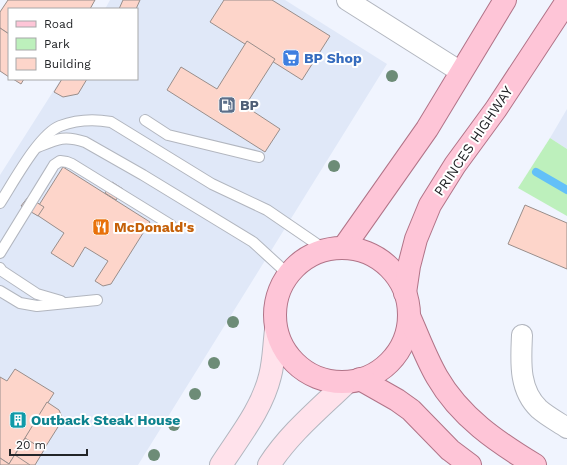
<svg xmlns="http://www.w3.org/2000/svg" width="567" height="465" font-family="'Work Sans',sans-serif">
	<rect width="100%" height="100%" fill="#f0f4fe"/>
	<!-- built -->
	<g fill="#e0e8f8">
		<path d="M110,0H285L387,64L138,465H0V175L61,79H137V9H105Z"/>
		<path d="M567,109V149L550,138Z"/>
	</g>
	<!-- green -->
	<path fill="#bdf0bc" d="M550,138L567,149V216L518,188Z"/>
	<g fill="none" stroke-linecap="round" stroke-linejoin="round">
		<!-- stream -->
		<path stroke="#63c0f8" stroke-width="8" d="M536,172L567,190"/>
	</g>
	<!-- building -->
	<g fill="#fdd5ca" stroke="#998e8b">
		<path d="M8,0H95L90,9H9V34L0,28V12Z"/>
		<path d="M123,0H140L136,9H119Z"/>
		<path d="M224,0H272L330,36L302,80L210,22Z"/>
		<path d="M0,28L9,34V77L0,71Z"/>
		<path d="M247,41L275,59L245,106L280,129L265,152L167,90L181,67L217,89Z"/>
		<path d="M13,79H24L21,84Z"/>
		<path d="M62,79H87L78,94L63,97L54,92Z"/>
		<path d="M63,167L150,222L111,284L103,286L95,281L108,261L85,247L73,267L51,253L64,233L34,213Z"/>
		<path d="M112,182L123,189L116,200L105,193Z"/>
		<path d="M28,197L44,207L38,216L21,206Z"/>
		<path d="M525,205L567,223V269L508,244Z"/>
		<path d="M15,369L54,393L9,464L0,458V377L7,381Z"/>
		<path d="M47,402L59,410L63,419L34,465H0V458L9,464Z"/>
		<path d="M25,438L44,450L35,465H30L15,455Z"/>
	</g>
	<g fill="none" stroke-linecap="round" stroke-linejoin="round">
		<defs>
			<g id="service">
				<path d="M145,120L168,135L259,157"/>
				<path d="M38,147C57,139 64,135 85,142L143,175L253,242L288,274"/>
				<path d="M0,203C13,183 39,134 60,126C76,120 94,119 111,122L212,184L267,210L324,249"/>
				<path d="M0,253L51,170L54,165L60,161L67,162L72,164L171,225"/>
				<path d="M0,268L2,271L37,294L61,301"/>
				<path d="M0,291L20,303L37,306L97,300"/>
			</g>
			<g id="minor">
				<path d="M347,0L461,72"/>
				<path d="M522,335C521,360 518,389 539,409C547,416 558,422 567,428"/>
			</g>
			<g id="secondary">
				<path d="M221,465C239,437 262,409 270,376C274,361 274,345 276,330"/>
				<path d="M269,465C289,434 318,410 345,384"/>
			</g>
			<g id="primary">
				<path d="M344,247L427,129L505,0"/>
				<circle cx="342" cy="315" r="67"/>
				<path d="M405,293L409,266L416,239L430,205L455,165L496,109L567,1"/>
				<path d="M409,316C418,336 426,358 437,377C460,417 497,442 535,465"/>
				<path d="M360,379L397,400L411,410L450,450L470,465"/>
			</g>
		</defs>
		<!-- service casing -->
		<use href="#service" stroke="#b2b6bf" stroke-width="12"/>
		<!-- minor casing -->
		<use href="#minor" stroke="#b2b6bf" stroke-width="22"/>
		<!-- secondary casing -->
		<use href="#secondary" stroke="#b2b6bf" stroke-width="24"/>
		<!-- primary casing -->
		<use href="#primary" stroke="#b17488" stroke-width="24"/>
		<!-- service -->
		<use href="#service" stroke="#fff" stroke-width="10"/>
		<!-- minor -->
		<use href="#minor" stroke="#fff" stroke-width="20"/>
		<!-- secondary -->
		<use href="#secondary" stroke="#ffe2eb" stroke-width="22"/>
		<!-- primary -->
		<use href="#primary" stroke="#fec5d7" stroke-width="22"/>
	</g>
	<!-- trees -->
	<g fill="#6d8c77">
		<circle cx="392" cy="76" r="6"/>
		<circle cx="334" cy="166" r="6"/>
		<circle cx="233" cy="322" r="6"/>
		<circle cx="214" cy="363" r="6"/>
		<circle cx="195" cy="394" r="6"/>
		<circle cx="174" cy="425" r="6"/>
		<circle cx="154" cy="455" r="6"/>
	</g>
	<!-- icons -->
	<defs>
		<symbol id="supermarket-square" viewBox="-11 -11 22 22"><rect x="-9" y="-9" width="18" height="18" rx="4" fill="#3f7fe0" stroke="#fff"/><path d="M-6-5.5h2.5l.6 2H6L4.5 2H-2.5L-4.4-4H-6ZM-1.5 3.2a1.3 1.3 0 1 0 .1 0ZM3 3.2a1.3 1.3 0 1 0 .1 0Z" fill="#fff"/></symbol>
		<symbol id="fuel-square" viewBox="-11 -11 22 22"><rect x="-9" y="-9" width="18" height="18" rx="4" fill="#5c6f8a" stroke="#fff"/><path d="M-5.5-6h7V0h2V4h1.3V-2.5L3-4.5l.8-.8L6-3V5H2.5V1h-1V6h-7ZM-4.2-4.7v3.2H.2V-4.7Z" fill="#fff"/></symbol>
		<symbol id="restaurant-square" viewBox="-11 -11 22 22"><rect x="-9" y="-9" width="18" height="18" rx="4" fill="#e8710a" stroke="#fff"/><path d="M-5-6h1v4h1v-4h1v4h1v-4h1v5L-1.5 .5V6h-2V.5L-5-1ZM5-6V6H3V1.5H1.5Q1.5-4 5-6Z" fill="#fff"/></symbol>
		<symbol id="building-square" viewBox="-11 -11 22 22"><rect x="-9" y="-9" width="18" height="18" rx="4" fill="#0f9aa8" stroke="#fff"/><path d="M-4-6H4V6H1V3H-1V6H-4ZM-2.5-4.3h1.7v1.8h-1.7ZM.8-4.3h1.7v1.8H.8ZM-2.5-1h1.7V.8h-1.7ZM.8-1h1.7V.8H.8Z" fill="#fff"/></symbol>
	</defs>
	<g fill-rule="evenodd">
		<use href="#supermarket-square" x="281" y="48" width="20" height="20"/>
		<use href="#fuel-square" x="217" y="95" width="20" height="20"/>
		<use href="#restaurant-square" x="91" y="217" width="20" height="20"/>
		<use href="#building-square" x="8" y="410" width="20" height="20"/>
	</g>
	<g text-anchor="middle" dominant-baseline="central" stroke-width="4" stroke-linejoin="round" paint-order="stroke">
		<!-- shop labels -->
		<g font-size="14" font-weight="bold" fill="#366cbe" stroke="#fff" text-anchor="start">
			<text x="304" y="58">BP Shop</text>
		</g>
		<!-- service labels -->
		<g font-size="14" font-weight="bold" fill="#4e5e75" stroke="#fff" text-anchor="start">
			<text x="240" y="105">BP</text>
		</g>
		<!-- street labels -->
		<g font-size="14" fill="#232528" stroke="#fff">
			<text transform="translate(473 141) rotate(-56)">PRINCES HIGHWAY</text>
		</g>
		<!-- food labels -->
		<g font-size="14" font-weight="bold" fill="#c56008" stroke="#fff" text-anchor="start">
			<text x="114" y="227">McDonald's</text>
		</g>
		<!-- culture labels -->
		<g font-size="14" font-weight="bold" fill="#0d838f" stroke="#fff" text-anchor="start">
			<text x="31" y="420">Outback Steak House</text>
		</g>
	</g>
	<!-- legend -->
	<rect x="8" y="8" width="130" height="72" fill="#ffffff" stroke="#a7a8a9"/>
	<rect x="16" y="21" width="20" height="6" fill="#fec5d7" stroke="#a7a8a9"/>
	<text x="44" y="28" font-size="12" fill="#232528">Road</text>
	<rect x="16" y="38" width="20" height="12" fill="#bdf0bc" stroke="#a7a8a9"/>
	<text x="44" y="48" font-size="12" fill="#232528">Park</text>
	<rect x="16" y="58" width="20" height="12" fill="#fdd5ca" stroke="#a7a8a9"/>
	<text x="44" y="68" font-size="12" fill="#232528">Building</text>
	<!-- scale -->
	<path d="M10 449v6h77v-6" fill="none" stroke="#232528" stroke-width="2"/>
	<text x="16" y="449" font-size="12" fill="#232528" stroke="#ffffff" stroke-width="3" paint-order="stroke">20 m</text>
</svg>
